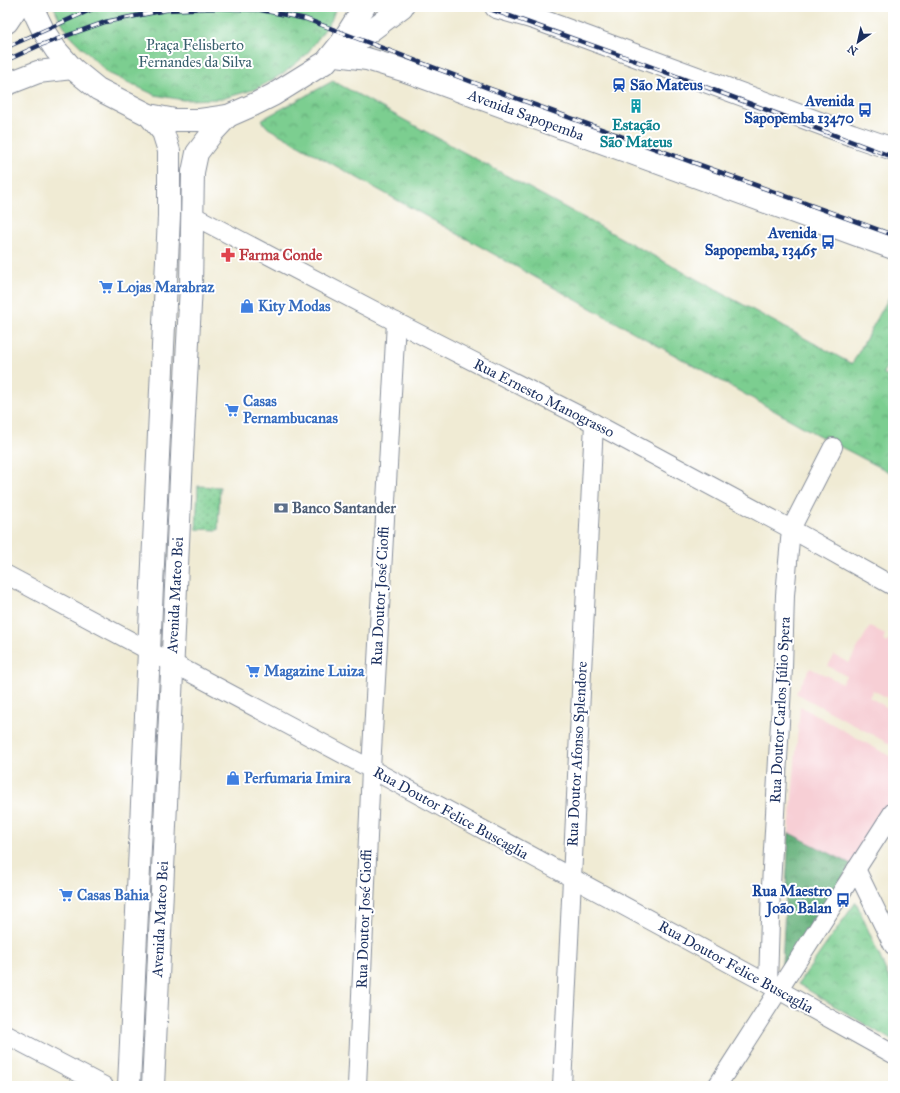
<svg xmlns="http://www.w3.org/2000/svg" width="900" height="1093" font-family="'IM FELL Great Primer',serif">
	<defs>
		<pattern id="forest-crowns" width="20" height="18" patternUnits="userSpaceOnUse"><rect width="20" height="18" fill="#65b17a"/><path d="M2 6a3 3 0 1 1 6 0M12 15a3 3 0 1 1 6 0" fill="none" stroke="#529067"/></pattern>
		<pattern id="park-crowns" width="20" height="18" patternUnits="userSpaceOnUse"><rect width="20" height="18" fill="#7cce90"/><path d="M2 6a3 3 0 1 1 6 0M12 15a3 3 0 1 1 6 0" fill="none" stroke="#65a879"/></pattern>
		<pattern id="garden-dots" width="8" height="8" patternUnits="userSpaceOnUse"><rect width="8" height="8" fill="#7cce90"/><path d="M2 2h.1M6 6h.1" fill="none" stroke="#65a879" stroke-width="1.8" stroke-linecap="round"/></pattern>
	</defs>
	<rect width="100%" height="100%" fill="#fff"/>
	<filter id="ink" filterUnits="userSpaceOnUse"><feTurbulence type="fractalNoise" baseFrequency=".025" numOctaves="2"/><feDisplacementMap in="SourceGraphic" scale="8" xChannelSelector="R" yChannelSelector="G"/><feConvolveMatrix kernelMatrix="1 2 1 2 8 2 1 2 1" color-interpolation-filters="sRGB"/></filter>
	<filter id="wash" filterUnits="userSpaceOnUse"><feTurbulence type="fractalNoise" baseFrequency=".012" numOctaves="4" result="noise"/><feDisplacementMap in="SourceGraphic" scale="16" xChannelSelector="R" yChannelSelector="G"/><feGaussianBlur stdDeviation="0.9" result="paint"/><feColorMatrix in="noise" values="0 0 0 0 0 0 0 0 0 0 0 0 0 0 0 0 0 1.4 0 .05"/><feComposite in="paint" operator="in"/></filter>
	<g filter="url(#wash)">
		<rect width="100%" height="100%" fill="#f0ebd4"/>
		<!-- built -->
		<g fill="#f7cfd5">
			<path d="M870,626L885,634L883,640L887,643L893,633V701L873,690L869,697L893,711V746L796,693L810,668L842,683L846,676L828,666L834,655L849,663Z"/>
			<path d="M800,706L893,758V801L851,864L789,833Z"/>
		</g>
		<!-- forest -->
		<path fill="url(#forest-crowns)" stroke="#40706c" d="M789,833L851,864L786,967L782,964Z"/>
		<!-- park -->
		<g fill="url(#park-crowns)" stroke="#4c7e77">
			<path d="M54,7H336L331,21L306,55L284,73L256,89L221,99L183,100L155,95L108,73L72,38L59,18Z"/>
			<path d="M333,81L852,364L893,290V355L883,373L893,379V474L816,434L268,128L261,120Z"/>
			<path d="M856,902L893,987V1041L798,984Z"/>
		</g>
		<!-- garden -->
		<path fill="url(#garden-dots)" stroke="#4c7e77" d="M198,486L220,487L218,530L196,529Z"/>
	</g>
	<g filter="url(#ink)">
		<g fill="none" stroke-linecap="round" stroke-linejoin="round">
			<defs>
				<g id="minor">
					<path d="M192,215L396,322L594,423L791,529L893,586"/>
					<path d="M7,575L371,769L768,984L893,1054"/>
					<path d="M856,869L893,945"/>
					<path d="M768,984L771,886L783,668L785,595L791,529L833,447"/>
					<path d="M7,1035L104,1086"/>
					<path d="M357,1086L371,769L396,322"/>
					<path d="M562,1086L594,423"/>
					<path d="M717,1086L893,812"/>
				</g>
				<g id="secondary">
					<path d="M129,1086L169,216V151L163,132L149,115"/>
					<path d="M153,1086L183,435L191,286L193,172L197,153L213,132L228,116"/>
				</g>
				<g id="primary">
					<path d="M496,7L534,18L852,135L893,149"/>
					<path d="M337,55L367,59L403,70L893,248"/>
				</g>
				<g id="trunk">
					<path d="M32,7L43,30L56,50L72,68L98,89L149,115L175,120H200L228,116L253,105L273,95L326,62L342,42L364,7"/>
					<path d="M528,7L534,18"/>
					<path d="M7,22L17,7"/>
					<path d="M342,52L402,7"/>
					<path d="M7,84L38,72L72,68"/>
				</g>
			</defs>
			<!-- minor casing -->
			<use href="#minor" stroke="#868d99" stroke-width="20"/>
			<!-- secondary casing -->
			<use href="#secondary" stroke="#868d99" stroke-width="24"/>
			<!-- primary casing -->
			<use href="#primary" stroke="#868d99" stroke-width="24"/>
			<!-- trunk casing -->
			<use href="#trunk" stroke="#868d99" stroke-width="24"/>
			<!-- minor -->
			<use href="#minor" stroke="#fff" stroke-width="18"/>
			<!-- secondary -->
			<use href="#secondary" stroke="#fff" stroke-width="22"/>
			<!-- primary -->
			<use href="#primary" stroke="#fff" stroke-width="22"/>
			<!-- trunk -->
			<use href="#trunk" stroke="#fff" stroke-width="22"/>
			<defs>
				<g id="rail">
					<path d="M484,7L625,57L893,157"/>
					<path d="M7,47L97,7"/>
					<path d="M7,60L38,46L105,22L166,10L213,8L261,10L306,19L488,88L893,235"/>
				</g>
			</defs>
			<!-- rail casing -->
			<use href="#rail" stroke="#1b2f5e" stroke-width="4.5"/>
			<!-- rail -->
			<use href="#rail" stroke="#fff" stroke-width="3" stroke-dasharray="9" stroke-linecap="butt"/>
		</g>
	</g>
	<!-- icons -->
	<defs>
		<symbol id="station-bare" viewBox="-9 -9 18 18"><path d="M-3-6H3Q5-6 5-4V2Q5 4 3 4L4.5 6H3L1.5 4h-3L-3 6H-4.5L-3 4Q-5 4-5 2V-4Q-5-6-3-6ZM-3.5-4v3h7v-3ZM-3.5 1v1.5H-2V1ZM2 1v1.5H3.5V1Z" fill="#1a4fb4" stroke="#fff" stroke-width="2.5" paint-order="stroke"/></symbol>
		<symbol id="building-bare" viewBox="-9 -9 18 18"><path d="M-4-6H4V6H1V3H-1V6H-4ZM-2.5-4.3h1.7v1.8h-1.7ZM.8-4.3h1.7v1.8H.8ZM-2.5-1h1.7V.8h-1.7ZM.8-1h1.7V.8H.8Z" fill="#0f9aa8" stroke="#fff" stroke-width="2.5" paint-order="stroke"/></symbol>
		<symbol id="bus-bare" viewBox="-9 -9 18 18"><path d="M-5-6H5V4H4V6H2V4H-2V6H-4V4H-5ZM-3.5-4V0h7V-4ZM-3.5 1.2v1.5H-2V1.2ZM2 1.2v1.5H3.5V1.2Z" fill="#1a4fb4" stroke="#fff" stroke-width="2.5" paint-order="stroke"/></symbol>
		<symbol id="pharmacy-bare" viewBox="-9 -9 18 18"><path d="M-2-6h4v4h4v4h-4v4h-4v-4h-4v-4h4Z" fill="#e0444e" stroke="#fff" stroke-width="2.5" paint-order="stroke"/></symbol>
		<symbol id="supermarket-bare" viewBox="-9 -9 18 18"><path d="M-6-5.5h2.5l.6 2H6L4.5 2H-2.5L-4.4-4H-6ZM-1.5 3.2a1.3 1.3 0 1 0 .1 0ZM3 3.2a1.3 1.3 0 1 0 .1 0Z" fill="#3f7fe0" stroke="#fff" stroke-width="2.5" paint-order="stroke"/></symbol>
		<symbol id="shop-bare" viewBox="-9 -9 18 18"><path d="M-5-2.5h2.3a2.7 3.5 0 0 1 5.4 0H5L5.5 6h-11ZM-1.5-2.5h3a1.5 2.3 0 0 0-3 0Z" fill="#3f7fe0" stroke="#fff" stroke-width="2.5" paint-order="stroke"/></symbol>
		<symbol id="bank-bare" viewBox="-9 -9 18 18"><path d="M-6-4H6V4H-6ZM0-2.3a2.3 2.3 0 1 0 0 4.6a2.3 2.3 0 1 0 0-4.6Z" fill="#5c6f8a" stroke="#fff" stroke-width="2.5" paint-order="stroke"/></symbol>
	</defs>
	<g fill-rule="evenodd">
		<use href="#station-bare" x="609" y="75" width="20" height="20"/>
		<use href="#building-bare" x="626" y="96" width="20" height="20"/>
		<use href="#bus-bare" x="855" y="100" width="20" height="20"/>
		<use href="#bus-bare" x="818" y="232" width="20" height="20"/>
		<use href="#pharmacy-bare" x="218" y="245" width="20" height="20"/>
		<use href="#supermarket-bare" x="96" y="277" width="20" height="20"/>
		<use href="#shop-bare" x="237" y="296" width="20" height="20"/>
		<use href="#supermarket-bare" x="222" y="400" width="20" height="20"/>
		<use href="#bank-bare" x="271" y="498" width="20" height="20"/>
		<use href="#supermarket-bare" x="243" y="661" width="20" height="20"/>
		<use href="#shop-bare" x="223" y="768" width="20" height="20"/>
		<use href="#supermarket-bare" x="56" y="885" width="20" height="20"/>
		<use href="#bus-bare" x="833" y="890" width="20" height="20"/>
	</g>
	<g text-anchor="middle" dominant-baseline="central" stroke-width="4" stroke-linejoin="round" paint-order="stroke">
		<!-- park labels -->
		<g font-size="15" fill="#385f6d" stroke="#fff">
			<text x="195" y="45">Praça Felisberto<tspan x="195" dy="17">Fernandes da Silva</tspan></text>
		</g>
		<!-- transit labels -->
		<g font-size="15" font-weight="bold" fill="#164399" stroke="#fff" text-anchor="end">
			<text x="630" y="85" text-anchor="start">São Mateus</text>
			<text x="854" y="101">Avenida<tspan x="854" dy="17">Sapopemba 13470</tspan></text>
			<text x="817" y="233">Avenida<tspan x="817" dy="17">Sapopemba, 13465</tspan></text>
			<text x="832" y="891">Rua Maestro<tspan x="832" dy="17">João Balan</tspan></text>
		</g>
		<!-- street labels -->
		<g font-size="15" fill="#1b2f5e" stroke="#fff">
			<text transform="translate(526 115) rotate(20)">Avenida Sapopemba</text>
			<text transform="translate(544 398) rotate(27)">Rua Ernesto Manograsso</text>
			<text transform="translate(175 595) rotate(-87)">Avenida Mateo Bei</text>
			<text transform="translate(380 596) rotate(-87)">Rua Doutor José Cioffi</text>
			<text transform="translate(780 710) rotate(-87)">Rua Doutor Carlos Júlio Spera</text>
			<text transform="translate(577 754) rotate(-87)">Rua Doutor Afonso Splendore</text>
			<text transform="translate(451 813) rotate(29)">Rua Doutor Felice Buscaglia</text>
			<text transform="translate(160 919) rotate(-87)">Avenida Mateo Bei</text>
			<text transform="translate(364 919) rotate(-88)">Rua Doutor José Cioffi</text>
			<text transform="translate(736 967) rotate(29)">Rua Doutor Felice Buscaglia</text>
		</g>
		<!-- culture labels -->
		<g font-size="15" font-weight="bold" fill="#0d838f" stroke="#fff">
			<text x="636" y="125">Estação<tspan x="636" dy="17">São Mateus</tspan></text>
		</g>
		<!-- health labels -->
		<g font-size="15" font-weight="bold" fill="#be3a42" stroke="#fff" text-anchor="start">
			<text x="239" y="255">Farma Conde</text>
		</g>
		<!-- shop labels -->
		<g font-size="15" font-weight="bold" fill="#366cbe" stroke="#fff" text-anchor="start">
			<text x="117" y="287">Lojas Marabraz</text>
			<text x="258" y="306">Kity Modas</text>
			<text x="243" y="401">Casas<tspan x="243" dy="17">Pernambucanas</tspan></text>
			<text x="264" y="671">Magazine Luiza</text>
			<text x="244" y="778">Perfumaria Imira</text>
			<text x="77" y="895">Casas Bahia</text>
		</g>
		<!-- service labels -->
		<g font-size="15" font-weight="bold" fill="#4e5e75" stroke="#fff" text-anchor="start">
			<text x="292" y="508">Banco Santander</text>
		</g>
	</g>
	<!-- margin -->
	<rect width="900" height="1093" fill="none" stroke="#fff" stroke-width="24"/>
	<!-- north arrow -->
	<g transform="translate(858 42) rotate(214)" stroke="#ffffff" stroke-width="3" paint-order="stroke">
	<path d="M0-3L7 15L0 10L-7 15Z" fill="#1b2f5e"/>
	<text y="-6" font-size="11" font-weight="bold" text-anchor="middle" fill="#1b2f5e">N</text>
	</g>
</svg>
